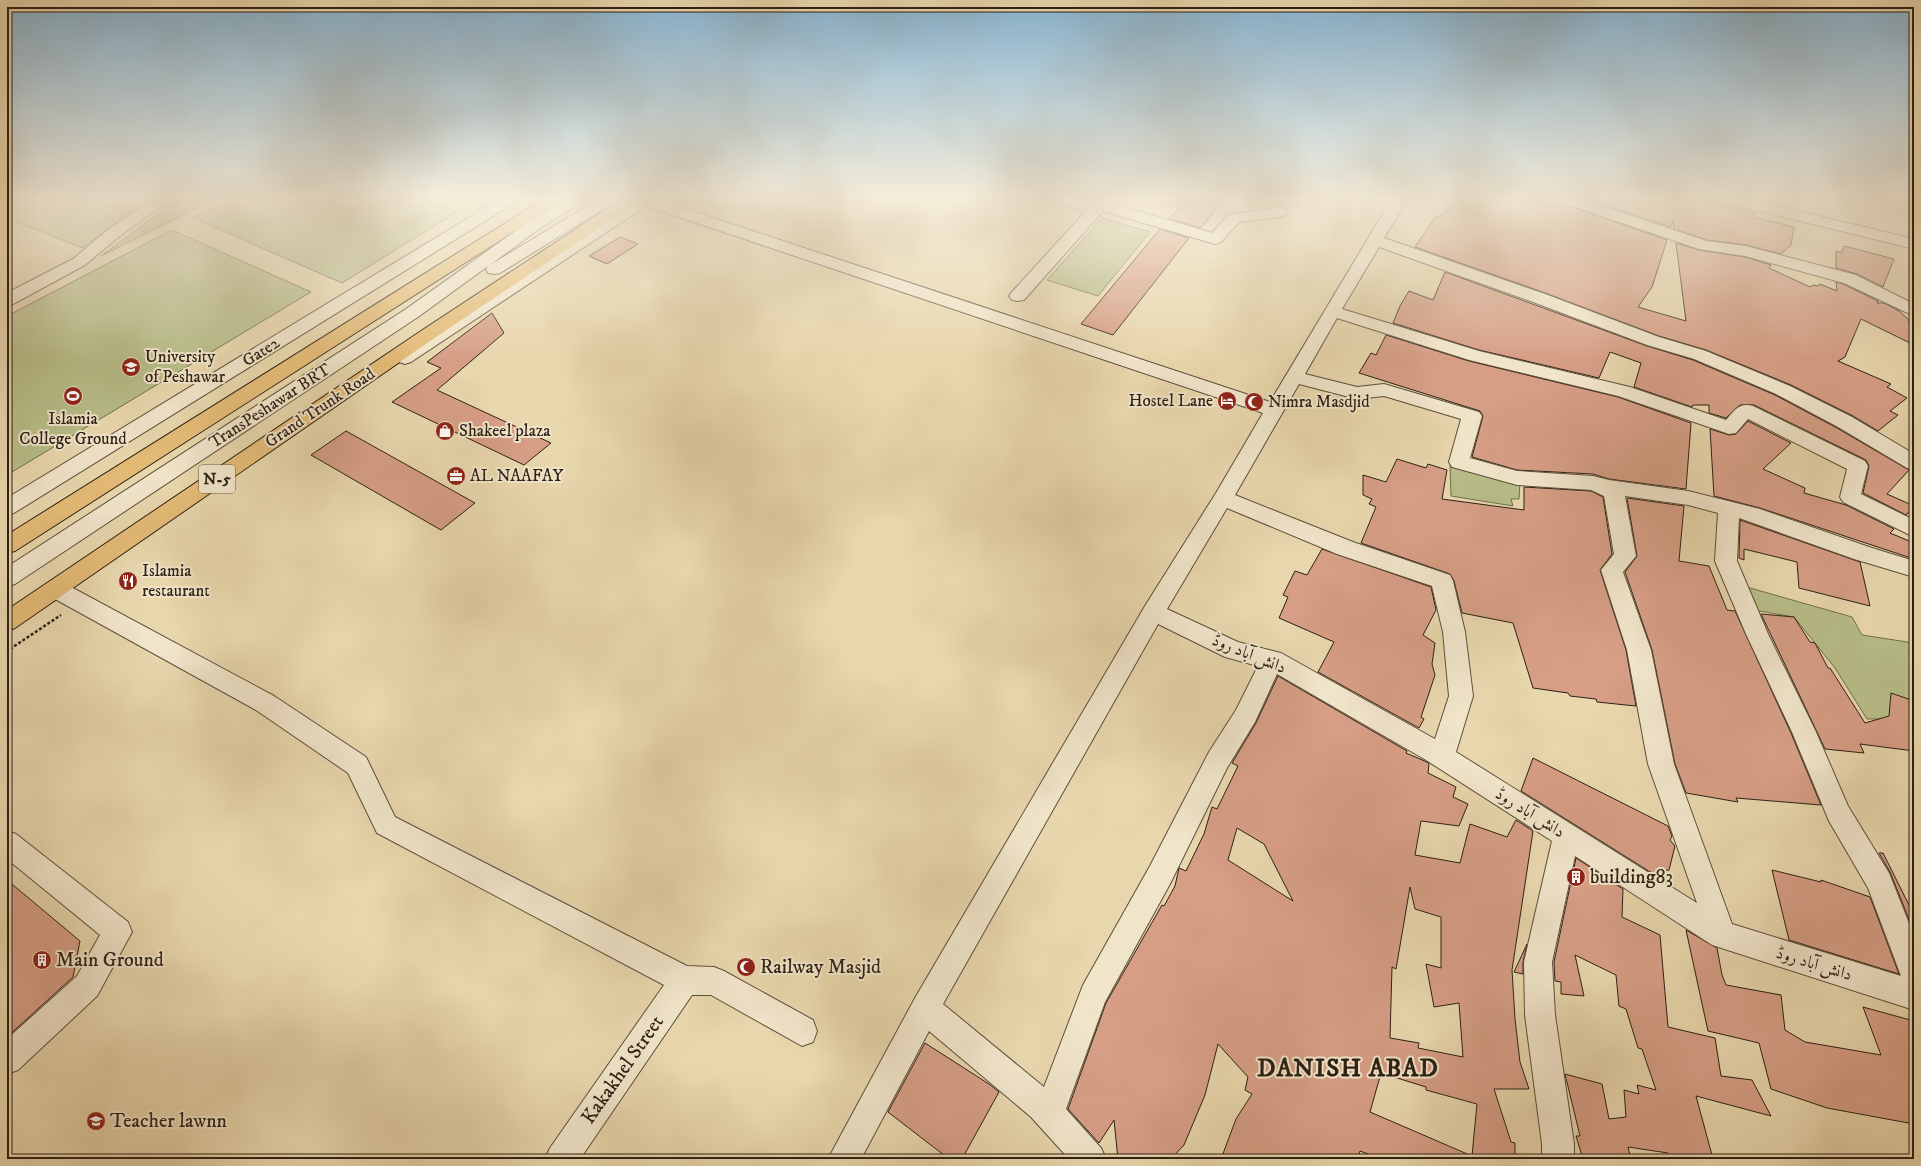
<svg xmlns="http://www.w3.org/2000/svg" width="1921" height="1166" font-family="'IM FELL DW Pica',Amiri,serif">
	<rect width="100%" height="100%" fill="#e8d6ac"/>
	<filter id="stains"><feTurbulence type="fractalNoise" baseFrequency=".005" numOctaves="4"/><feColorMatrix values="0 0 0 0 .2 0 0 0 0 .09 0 0 0 0 .02 0 0 0 .5 -.17"/></filter>
	<radialGradient id="worn" r=".72"><stop offset=".6" stop-color="#630" stop-opacity="0"/><stop offset="1" stop-color="#630" stop-opacity=".3"/></radialGradient>
	<!-- green -->
	<g fill="#b7bd88" stroke="#726e4e">
		<path d="M7,197H153L82,248L7,218Z"/>
		<path d="M182,197H219L101,256Z"/>
		<path d="M234,197H417L457,212L342,283L193,218Z"/>
		<path d="M1140,197H1193L1183,209Z"/>
		<path d="M1102,218L1150,232L1098,296L1047,280Z"/>
		<path d="M172,230L311,292L7,475V316Z"/>
		<path d="M1450,465L1520,481L1519,499H1511L1513,506L1451,496Z"/>
		<path d="M1736,584L1852,617L1862,635L1914,643V701L1891,719H1867L1835,668L1794,617L1742,608Z"/>
	</g>
	<!-- building -->
	<g fill="#d69e85" stroke="#2d2015" fill-rule="evenodd">
		<path d="M1193,197H1226L1201,228L1169,219L1178,208L1183,209Z"/>
		<path d="M1469,197H1550L1554,201L1667,240L1652,287L1638,307L1686,321L1676,243L1699,250L1745,257L1771,265L1769,268L1810,287L1813,285L1818,286L1820,284L1837,291L1836,282L1843,284L1878,301L1877,303H1884L1899,311L1907,318L1914,329V345L1861,319L1845,357L1838,361L1891,384L1887,387L1907,398L1890,411L1898,415L1878,431L1853,416L1791,385L1706,350L1659,336L1545,293L1415,247L1434,219Z"/>
		<path d="M1579,197H1665L1680,200L1681,197H1696L1755,213L1754,217L1794,227L1791,245L1781,254L1746,245L1707,240L1674,229L1673,219L1671,227Z"/>
		<path d="M1160,229L1189,238L1113,335L1081,324Z"/>
		<path d="M620,237L638,244L607,264L589,256Z"/>
		<path d="M1844,246L1894,259L1883,287L1857,274L1836,268V251L1842,253Z"/>
		<path d="M1445,272L1647,346L1693,360L1775,395L1837,428L1909,470L1887,494L1914,506L1906,515L1863,493L1869,466L1866,460L1754,405H1740L1726,418L1709,413V405H1693L1692,407L1634,387L1641,363L1610,352L1599,378L1479,350L1393,323L1400,306L1409,291L1433,300Z"/>
		<path d="M492,313L504,333L437,390L551,443L524,465L392,402L441,368L427,362Z"/>
		<path d="M1386,335L1469,361L1618,397L1691,423L1686,489L1609,479L1593,474L1517,470L1472,457L1483,416L1480,411L1359,373L1371,353L1376,355Z"/>
		<path d="M1748,421L1791,443L1763,469L1805,488L1804,493L1846,505L1894,529L1890,533L1914,543V559L1760,508L1714,496L1710,429L1729,435L1736,434Z"/>
		<path d="M346,431L475,503L441,530L311,455Z"/>
		<path d="M1397,459L1426,468L1428,464L1447,470L1442,499L1524,510V487L1591,491L1603,497L1612,554L1600,570L1626,650L1636,706L1597,702L1596,699L1570,696L1568,693L1533,688L1513,623L1462,613L1454,581L1450,574L1361,543L1376,507L1369,504L1372,499L1363,495V475L1386,482Z"/>
		<path d="M1627,498L1684,506L1679,561L1709,566L1727,610L1735,611L1791,733L1821,805L1736,798L1738,802L1686,793L1675,764L1652,650L1625,572L1637,556Z"/>
		<path d="M1740,520L1860,562L1870,606L1799,588L1797,562L1744,549V560L1739,558Z"/>
		<path d="M1322,549L1431,587L1436,610L1423,635L1435,643L1432,664L1435,675L1421,717L1424,719L1419,728L1318,672L1334,642L1279,618L1288,597L1283,595L1295,571L1307,575Z"/>
		<path d="M1761,614L1794,617L1810,642L1815,643L1828,668H1830L1865,723L1889,716L1891,693L1914,701V751L1860,744L1864,753L1825,749Z"/>
		<path d="M1278,676L1407,751L1406,753L1427,762L1429,764L1428,773L1456,787L1453,797L1468,804L1459,826L1421,821L1415,855L1460,863L1470,824L1507,837L1516,820L1533,831L1512,970L1515,1019L1520,1062L1529,1089H1494L1511,1142L1515,1143V1159H1382L1360,1151L1358,1159H1221L1236,1119L1252,1094L1245,1090L1248,1077L1218,1044L1205,1095L1184,1145L1171,1159H1118L1114,1120L1099,1143L1068,1109L1106,1003L1162,905L1164,906L1175,886L1179,868L1186,871L1204,834L1212,807L1217,809L1238,766L1232,763L1256,723ZM1237,828L1264,844L1293,901L1228,860ZM1410,887L1415,909L1441,917V968L1426,964L1434,1007L1459,1003L1463,1057L1418,1048L1419,1043L1390,1038L1392,967L1396,969ZM1381,1073L1426,1087V1090L1477,1104L1472,1156L1370,1112Z"/>
		<path d="M1533,758L1668,826L1672,836L1670,840L1675,846L1669,870L1655,872V875L1521,791Z"/>
		<path d="M1879,853H1883L1914,915V932L1890,872Z"/>
		<path d="M1576,858L1623,889L1622,917L1660,935L1668,1027L1715,1038L1721,1076L1752,1080L1771,1116L1696,1096L1713,1159H1669L1668,1153L1628,1147L1631,1159H1583L1576,1136H1580L1565,1074L1602,1084L1609,1119L1626,1117L1624,1090L1639,1094L1637,1085L1656,1090L1642,1049L1638,1048L1626,1009L1619,1006L1616,975L1575,955L1584,996L1561,994V982L1555,981L1554,962Z"/>
		<path d="M1772,870L1821,882V880L1870,897L1899,974L1789,940Z"/>
		<path d="M7,880L80,941L73,977L7,1037Z"/>
		<path d="M1686,930L1717,948L1722,975L1726,985L1781,995L1785,1030L1805,1042L1881,1055L1863,1007L1914,1021V1124L1827,1108L1771,1089L1759,1043L1708,1031Z"/>
		<path d="M1527,944L1523,962V974L1514,972Z"/>
		<path d="M925,1043L989,1084L999,1092L962,1159H949L888,1112Z"/>
	</g>
	<g fill="none" stroke-linecap="round" stroke-linejoin="round">
		<defs>
			<g id="minor">
				<path d="M156,197H174L121,235L85,265L13,304L7,305V293L73,259L109,229Z"/>
				<path d="M503,197H522L519,200L14,513L7,515V498Z"/>
				<path d="M570,197H589L586,200L540,228L490,265L602,197H621L618,200L500,273L494,274L488,273L486,269L488,266L418,317L15,584L7,586V567L406,309L528,222Z"/>
				<path d="M627,197H650L1270,402L1393,197H1409L1384,238L1545,294L1659,337L1706,351L1790,386L1852,417L1914,454V470L1907,468L1838,427L1776,394L1694,359L1647,345L1533,302L1379,247L1342,309L1479,351L1630,387L1726,420C1734,411 1739,402 1753,406L1865,461L1868,466L1861,494L1914,520V537L1843,502L1840,497L1847,469L1748,419L1736,433L1729,434L1618,396L1469,360L1337,318L1305,374L1357,387L1384,384L1479,412L1482,416L1470,458L1517,471L1593,476L1609,480L1688,491L1760,509L1869,547L1914,561V577L1854,559L1739,518L1737,561L1768,634L1816,732L1848,806L1889,873L1914,936V1010L1712,945L1575,856L1552,962L1555,1015L1574,1144V1159H1542V1144L1525,1015L1524,962L1552,841L1426,760L1277,674L1255,722L1227,768L1170,884L1105,1002L1066,1109L1101,1148L1106,1159H1069L1031,1117L929,1031L861,1159H828L915,998L1145,606L1216,493L1263,413L646,206L411,362L405,364L399,362L396,358L399,354L632,201ZM1299,384L1357,399L1384,396L1461,419L1449,462L1452,467L1517,485L1591,490L1604,496L1614,554L1601,570L1627,650L1648,764L1697,903L1456,752L1473,696L1465,632L1453,581L1450,575L1353,542L1235,495ZM1625,496L1688,505L1718,513L1715,561L1746,634L1792,732L1829,821L1868,888L1901,976L1732,924L1674,764L1651,650L1623,572L1636,556ZM1227,508L1337,554L1432,586L1443,632L1449,696L1435,739L1281,653L1238,642L1167,609ZM1158,624L1225,657L1258,666L1236,710L1209,752L1150,866L1083,985L1044,1087L943,1004Z"/>
				<path d="M1047,197H1071L1092,204L1099,197H1115L1110,203L1212,233L1228,215L1280,207L1286,209L1288,212L1286,215L1280,217L1239,222L1221,242L1215,244L1103,211L1024,300L1018,301L1012,300L1009,296L1012,292L1085,212L1050,200Z"/>
				<path d="M1551,197H1574L1707,241L1746,246L1856,275L1914,304V316L1844,283L1745,256L1699,249L1554,200Z"/>
				<path d="M1712,197H1739L1914,239V249L1715,200Z"/>
				<path d="M63,584L71,587L274,696L366,757L395,817L687,966L714,967L724,971L813,1020L817,1031L813,1042L802,1046L711,995H692L580,1159H545L550,1148L664,985L377,833L348,773L256,710L55,599L52,593L55,587Z"/>
				<path d="M7,831L16,834L128,922L132,932L97,996L18,1070L7,1074V1039L77,976L100,935L7,859Z"/>
			</g>
			<g id="highway">
				<path d="M547,197H566L563,200L15,551L7,553V535Z"/>
				<path d="M625,197H643L640,200L433,339L15,628L7,631V610L421,331Z"/>
			</g>
		</defs>
		<!-- minor casing -->
		<use href="#minor" stroke="#5c4e3b" stroke-width="2"/>
		<!-- highway casing -->
		<use href="#highway" stroke="#2d2015" stroke-width="2"/>
		<!-- path -->
		<g stroke="#2d2015" stroke-width="2.5" stroke-dasharray="3 2" stroke-linecap="butt">
			<path d="M7,645L10,649L61,615"/>
			<path d="M7,651L10,649"/>
		</g>
		<!-- minor -->
		<use href="#minor" fill="#f0e4c9" fill-rule="evenodd"/>
		<!-- highway -->
		<use href="#highway" fill="#e4bb76" fill-rule="evenodd"/>
	</g>
	<!-- sky -->
	<linearGradient id="sky" x2="0" y2="1"><stop stop-color="#88b5d3"/><stop offset="0.55" stop-color="#f5edda"/><stop offset="1" stop-color="#f5edda" stop-opacity="0"/></linearGradient>
	<rect width="1921" height="360" fill="url(#sky)"/>
	<!-- icons -->
	<defs>
		<symbol id="university-disc" viewBox="-11 -11 22 22"><circle r="9.5" fill="#8f2418" stroke="#f0e4c9"/><path d="M0-5L7-2L0 1L-7-2ZM-4 1L0 2.5L4 1V4Q0 6-4 4Z" fill="#fff"/></symbol>
		<symbol id="stadium-disc" viewBox="-11 -11 22 22"><circle r="9.5" fill="#8f2418" stroke="#f0e4c9"/><path d="M0-5a6.5 5 0 1 0 0 10a6.5 5 0 1 0 0-10ZM-3.5-1.8h7v3.6h-7Z" fill="#fff"/></symbol>
		<symbol id="hotel-disc" viewBox="-11 -11 22 22"><circle r="9.5" fill="#8f2418" stroke="#f0e4c9"/><path d="M-6-4.5h1.5V1H6V5H4.5V3h-9V5H-6ZM-4 0a1.8 1.8 0 1 1 3.6 0ZM.5 0V-2.5h3Q6-2.5 6 0Z" fill="#fff"/></symbol>
		<symbol id="mosque-disc" viewBox="-11 -11 22 22"><circle r="9.5" fill="#8f2418" stroke="#f0e4c9"/><path d="M3.5-4.9A6 6 0 1 0 3.5 4.9A5 5 0 1 1 3.5-4.9Z" fill="#fff"/></symbol>
		<symbol id="shop-disc" viewBox="-11 -11 22 22"><circle r="9.5" fill="#8f2418" stroke="#f0e4c9"/><path d="M-5-2.5h2.3a2.7 3.5 0 0 1 5.4 0H5L5.5 6h-11ZM-1.5-2.5h3a1.5 2.3 0 0 0-3 0Z" fill="#fff"/></symbol>
		<symbol id="office-disc" viewBox="-11 -11 22 22"><circle r="9.5" fill="#8f2418" stroke="#f0e4c9"/><path d="M-6-3h4V-5.5h4V-3h4V5H-6ZM-1-4.5V-3h2v-1.5ZM-6 0V1H6V0Z" fill="#fff"/></symbol>
		<symbol id="restaurant-disc" viewBox="-11 -11 22 22"><circle r="9.5" fill="#8f2418" stroke="#f0e4c9"/><path d="M-5-6h1v4h1v-4h1v4h1v-4h1v5L-1.5 .5V6h-2V.5L-5-1ZM5-6V6H3V1.5H1.5Q1.5-4 5-6Z" fill="#fff"/></symbol>
		<symbol id="building-disc" viewBox="-11 -11 22 22"><circle r="9.5" fill="#8f2418" stroke="#f0e4c9"/><path d="M-4-6H4V6H1V3H-1V6H-4ZM-2.5-4.3h1.7v1.8h-1.7ZM.8-4.3h1.7v1.8H.8ZM-2.5-1h1.7V.8h-1.7ZM.8-1h1.7V.8H.8Z" fill="#fff"/></symbol>
		<symbol id="school-disc" viewBox="-11 -11 22 22"><circle r="9.5" fill="#8f2418" stroke="#f0e4c9"/><path d="M0-5L7-2L0 1L-7-2ZM-4 1L0 2.5L4 1V4Q0 6-4 4Z" fill="#fff"/></symbol>
	</defs>
	<g fill-rule="evenodd">
		<use href="#university-disc" x="120" y="356" width="22" height="22"/>
		<use href="#stadium-disc" x="62" y="385" width="22" height="22"/>
		<use href="#hotel-disc" x="1216" y="390" width="22" height="22"/>
		<use href="#mosque-disc" x="1243" y="391" width="22" height="22"/>
		<use href="#shop-disc" x="434" y="420" width="22" height="22"/>
		<use href="#office-disc" x="445" y="465" width="22" height="22"/>
		<use href="#restaurant-disc" x="117" y="570" width="22" height="22"/>
		<use href="#building-disc" x="1565" y="866" width="22" height="22"/>
		<use href="#building-disc" x="31" y="949" width="22" height="22"/>
		<use href="#mosque-disc" x="735" y="956" width="22" height="22"/>
		<use href="#school-disc" x="85" y="1110" width="22" height="22"/>
	</g>
	<g text-anchor="middle" dominant-baseline="central" stroke-width="4" stroke-linejoin="round" paint-order="stroke">
		<!-- shield labels -->
		<rect fill="#f0e4c9" stroke="#685b4b" stroke-width="1" x="199" y="465" width="36" height="28" rx="3"/>
		<g font-size="16" font-weight="bold" fill="#2d2015">
			<text x="217" y="479">N-5</text>
		</g>
		<!-- street labels -->
		<g font-size="17" fill="#2d2015" stroke="#f0e4c9">
			<text transform="translate(261 352) rotate(-32)">Gate2</text>
			<text transform="translate(270 406) rotate(-33)">TransPeshawar BRT</text>
			<text transform="translate(320 408) rotate(-34)">Grand Trunk Road</text>
			<text transform="translate(1249 654) rotate(22)">دانش آباد روڈ</text>
			<text transform="translate(1530 813) rotate(32)">دانش آباد روڈ</text>
			<text transform="translate(1814 964) rotate(17)">دانش آباد روڈ</text>
		</g>
		<!-- poi labels -->
		<g font-size="17" fill="#2d2015" stroke="#f0e4c9" text-anchor="start">
			<text x="145" y="357">University<tspan x="145" dy="20">of Peshawar</tspan></text>
			<text x="1213" y="401" text-anchor="end">Hostel Lane</text>
			<text x="1268" y="402">Nimra Masdjid</text>
			<text x="73" y="419" text-anchor="middle">Islamia<tspan x="73" dy="20">College Ground</tspan></text>
			<text x="459" y="431">Shakeel plaza</text>
			<text x="470" y="476">AL NAAFAY</text>
			<text x="142" y="571">Islamia<tspan x="142" dy="20">restaurant</tspan></text>
		</g>
		<!-- near-poi labels -->
		<g font-size="20" fill="#2d2015" stroke="#f0e4c9" text-anchor="start">
			<text x="1590" y="877">building83</text>
			<text x="56" y="960">Main Ground</text>
			<text x="760" y="967">Railway Masjid</text>
			<text x="110" y="1121">Teacher lawnn</text>
		</g>
		<!-- near-street labels -->
		<g font-size="20" fill="#2d2015" stroke="#f0e4c9">
			<text transform="translate(623 1070) rotate(-55)">Kakakhel Street</text>
		</g>
		<!-- near-district labels -->
		<g font-size="25" font-weight="bold" letter-spacing="1" fill="#2d2015" stroke="#f0e4c9">
			<text x="1348" y="1068">DANISH ABAD</text>
		</g>
	</g>
	<!-- margin -->
	<rect width="1921" height="1166" fill="none" stroke="#e8d6ac" stroke-width="24"/>
	<rect x="8" y="8" width="1905" height="1150" fill="none" stroke="#2d2015" stroke-width="2"/>
	<rect x="12" y="12" width="1897" height="1142" fill="none" stroke="#2d2015"/>
	<rect width="100%" height="100%" filter="url(#stains)"/>
	<rect width="100%" height="100%" fill="url(#worn)"/>
</svg>
